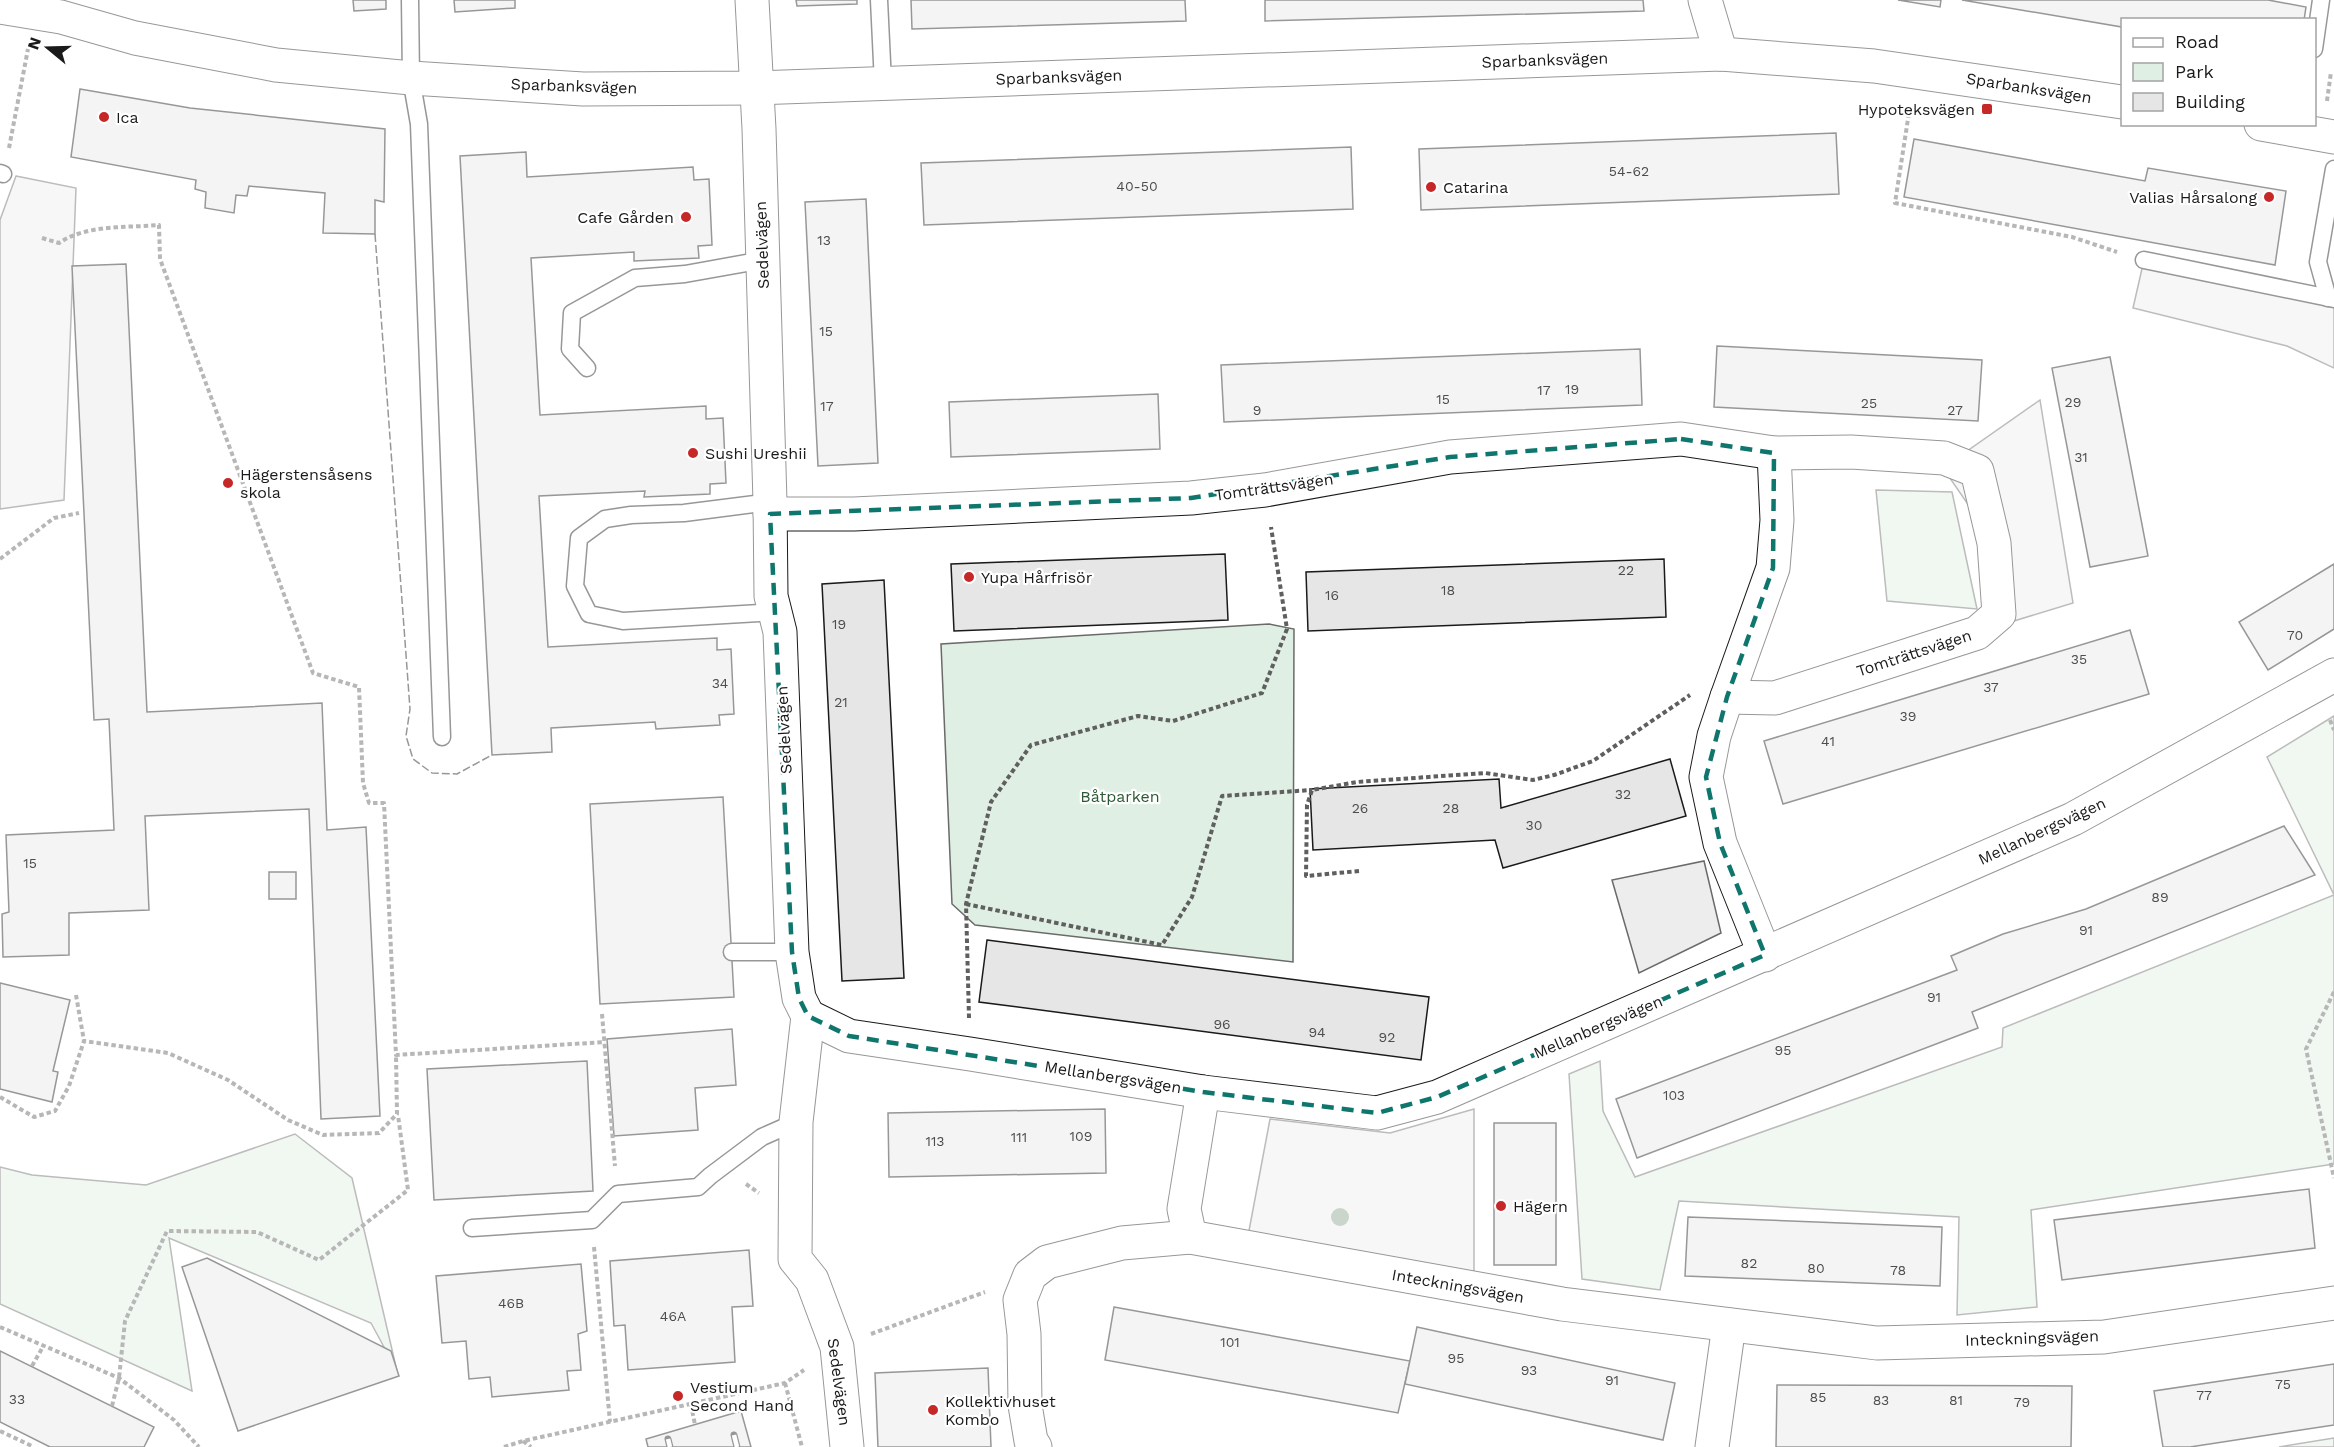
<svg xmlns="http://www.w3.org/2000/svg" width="2334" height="1447" font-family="'Work Sans',sans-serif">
	<rect width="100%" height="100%" fill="#fff"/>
	<!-- green -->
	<g fill="#e0efe3" stroke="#6a6a6a" stroke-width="1.5">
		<path d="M1876,490L1952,492L1977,609L1887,601Z"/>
		<path d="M1269,624L1294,629L1293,962L975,925L952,904L941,644Z"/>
		<path d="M2334,716V1164L2031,1210L2037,1307L1957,1315L1959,1217L1679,1201L1660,1290L1582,1279L1569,1074L1600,1061L1603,1111L1635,1177L2002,1047L2003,1028L2334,895L2267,757Z"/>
		<path d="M295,1134L352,1178L397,1371L371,1323L169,1238L192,1391L0,1304V1167L32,1175L146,1185Z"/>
		<path d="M2334,1438V1447H2279Z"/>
	</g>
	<!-- parking -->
	<g fill="#ededed" stroke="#6a6a6a" stroke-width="1.5">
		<path d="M16,176L76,188L64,500L0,509V220Z"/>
		<path d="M2144,260L2334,299V368L2287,346L2133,308Z"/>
		<path d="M2040,400L2073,603L1991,628L1987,532L1943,468Z"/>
		<path d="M1704,861L1721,933L1639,973L1612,880Z"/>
		<path d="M1474,1109V1273L1248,1236L1270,1119L1390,1133Z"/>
	</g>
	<!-- building -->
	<g fill="#e6e6e6" stroke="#1a1a1a" stroke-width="1.5">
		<path d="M353,0H386V9L354,11Z"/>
		<path d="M454,0H515V8L455,12Z"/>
		<path d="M796,0H857V4L797,6Z"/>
		<path d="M911,0H1185L1186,21L912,29Z"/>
		<path d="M1265,0H1643L1644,11L1265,21Z"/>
		<path d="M1898,0H1941L1940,7Z"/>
		<path d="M1962,0H2268L2306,7L2304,20H2122V27Z"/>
		<path d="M80,89L190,108L385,129L384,202L375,200V234L323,233L325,193L249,186L247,196L236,195L234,213L205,208L206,192L195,189L196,180L71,157Z"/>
		<path d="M1836,133L1839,194L1421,210L1419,149Z"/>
		<path d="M1914,139L2145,181L2148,168L2286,191L2275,265L1904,197Z"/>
		<path d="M1351,147L1353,209L924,225L921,163Z"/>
		<path d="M526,152L527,177L693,167L694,180L709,179L712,245L698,246L699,258L634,261V252L531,258L540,415L706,406V419L723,418L726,483L710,484V494L644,497L645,491L539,496L548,647L717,638V650L731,649L734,714L719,715L720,725L656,729L655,722L551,728L552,752L492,755L460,156Z"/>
		<path d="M866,199L878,463L818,466L805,202Z"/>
		<path d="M126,264L147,712L322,703L327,830L366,827L380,1116L321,1119L309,809L145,816L149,910L69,913V955L3,957L2,914L9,912L6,835L114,830L109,719L94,720L72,266Z"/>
		<path d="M1717,346L1982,360L1978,421L1714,407Z"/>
		<path d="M1640,349L1642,405L1224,422L1221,365Z"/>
		<path d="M2110,357L2148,556L2090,567L2052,368Z"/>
		<path d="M1158,394L1160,449L951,457L949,402Z"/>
		<path d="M1225,554L1228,620L954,631L951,564Z"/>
		<path d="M1664,559L1666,617L1308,631L1306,572Z"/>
		<path d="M2334,564V629L2268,670L2239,622Z"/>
		<path d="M884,580L904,978L842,981L822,584Z"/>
		<path d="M2130,630L2149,694L1783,804L1764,741Z"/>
		<path d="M1670,759L1686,816L1503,868L1495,840L1313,850L1310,789L1499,779L1501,808Z"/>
		<path d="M723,797L734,997L600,1004L590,804Z"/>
		<path d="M2284,826L2315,875L1972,1012L1978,1028L1637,1158L1616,1099L1957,970L1951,956L2003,934L2086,909Z"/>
		<rect x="269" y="872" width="27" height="27"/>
		<path d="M987,940L1429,997L1421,1060L979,1002Z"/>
		<path d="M0,983L70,1000L53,1071L58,1072L52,1102L0,1089Z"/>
		<path d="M732,1029L736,1085L695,1088L698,1130L614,1136L607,1039Z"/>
		<path d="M587,1061L593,1191L434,1200L427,1069Z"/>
		<path d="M1105,1109L1106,1173L889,1177L888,1113Z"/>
		<rect x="1494" y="1123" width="62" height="142"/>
		<path d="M2309,1189L2315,1248L2062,1280L2054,1220Z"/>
		<path d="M1688,1217L1942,1227L1940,1286L1685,1276Z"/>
		<path d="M749,1250L753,1306L732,1307L735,1362L628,1370L625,1325L614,1326L610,1261Z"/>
		<path d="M207,1258L391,1351L399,1376L238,1431L182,1267Z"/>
		<path d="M581,1264L587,1331L578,1334L581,1370L567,1371L569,1390L492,1397L490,1377L469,1379L466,1341L442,1343L436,1276Z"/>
		<path d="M1114,1307L1410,1361L1398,1413L1105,1360Z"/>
		<path d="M1417,1327L1675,1383L1663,1440L1405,1384Z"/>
		<path d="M0,1351L154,1427L144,1447H50L0,1422Z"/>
		<path d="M2334,1364V1425L2190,1447H2163L2154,1391Z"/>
		<path d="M988,1368L991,1447H878L875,1373Z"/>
		<path d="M1777,1385L2072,1386L2071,1447H1776Z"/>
		<path d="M741,1411L751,1447H648L646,1439Z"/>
	</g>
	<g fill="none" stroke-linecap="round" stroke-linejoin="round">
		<defs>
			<g id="lane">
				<path d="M410,0L411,78L419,124L442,737"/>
				<path d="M879,0L883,83"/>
				<path d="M2314,49L2321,0"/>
				<path d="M0,173L3,174"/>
				<path d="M2144,260L2334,299"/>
				<path d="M2328,298L2318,262L2334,169"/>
				<path d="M587,368L570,349L572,313L635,278L685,274L763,260"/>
				<path d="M770,502L684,513L631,515L605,519L579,538L575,586L589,614L623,621L775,612"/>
				<path d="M732,952H792"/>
				<path d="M472,1228L592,1220L618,1194L698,1187L710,1176L762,1137L796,1122"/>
			</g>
			<g id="street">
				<path d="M752,0L759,129L770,502L771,596L780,632L792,952L799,998L808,1016L796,1122L795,1259L812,1280L837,1347L847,1447"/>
				<path d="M1705,0L1721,54"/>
				<path d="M770,514H854L1191,498L1265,490L1450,457L1681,439L1774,453L1851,452L1944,458L1977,471L1994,543L1999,614L1977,633L1775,698L1727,697"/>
				<path d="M1765,955L1720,843L1706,777L1714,736L1727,697L1773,568L1777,520L1774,453"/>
				<path d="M808,1016L849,1036L970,1054L1203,1092L1377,1113L1437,1097L2073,819L2334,675"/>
				<path d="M1203,1092L1184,1209L1190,1237L1562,1304L1877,1343L2104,1337L2334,1303"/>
				<path d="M1035,1447L1031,1441L1025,1405L1024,1334L1020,1300L1030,1275L1047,1262L1122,1243L1190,1237"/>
				<path d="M1712,1447L1729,1325"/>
			</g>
			<g id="secondary">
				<path d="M0,7L61,17L135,38L276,65L411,78L583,89L756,88L1721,54L1874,66L2122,102"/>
				<path d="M2261,124L2334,137"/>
			</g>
		</defs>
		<!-- lane casing -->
		<use href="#lane" stroke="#1a1a1a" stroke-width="19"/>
		<!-- street casing -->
		<use href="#street" stroke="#1a1a1a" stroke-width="35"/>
		<!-- secondary casing -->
		<use href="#secondary" stroke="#1a1a1a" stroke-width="35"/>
		<!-- path -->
		<g stroke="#5f5f5f" stroke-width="4" stroke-dasharray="4.5 3" stroke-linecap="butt">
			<path d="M2327,101L2331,72"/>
			<path d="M1910,106L1895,203L2072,237L2117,252"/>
			<path d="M9,148L28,49"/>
			<path d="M42,238L59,243C87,224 127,228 159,225L160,259L313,673L359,687L363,783L369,803H384L396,1055L605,1042"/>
			<path d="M0,559L54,518L79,513"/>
			<path d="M2330,720L2334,730"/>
			<path d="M1359,871L1306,876L1307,805L1312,790L1357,782L1485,773L1533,780L1554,775L1593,761L1690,695"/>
			<path d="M966,904L1162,945L1192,897L1222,796L1312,790"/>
			<path d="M2334,992L2306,1049L2334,1178"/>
			<path d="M76,995L84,1041"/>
			<path d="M602,1014L615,1166"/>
			<path d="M969,1018L966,904L991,802L1031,745L1138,716L1173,721L1262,693L1287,629L1271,527"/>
			<path d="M0,1097L34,1117L55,1111L69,1086L84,1041L168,1053L228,1080L288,1120L323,1135L379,1133L397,1114L396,1055"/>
			<path d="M746,1184L759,1193"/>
			<path d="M594,1247L610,1422"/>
			<path d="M0,1327L119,1378L174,1420L199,1447"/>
			<path d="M871,1334L985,1292"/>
			<path d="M32,1366L44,1345"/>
			<path d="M785,1383L802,1447"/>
			<path d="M691,1404L695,1425"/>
			<path d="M112,1406L119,1378L125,1321L167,1231L257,1232L319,1260L408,1190L398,1115"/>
			<path d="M0,1431L34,1447"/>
			<path d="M523,1441L531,1447"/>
			<path d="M504,1447L523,1441L785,1383L804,1370"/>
		</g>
		<!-- lane -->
		<use href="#lane" stroke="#fff" stroke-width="16"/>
		<!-- street -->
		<use href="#street" stroke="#fff" stroke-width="33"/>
		<!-- secondary -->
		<use href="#secondary" stroke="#fff" stroke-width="33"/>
		<defs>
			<g id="rail">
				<path d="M734,1435L737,1447"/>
				<path d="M668,1439L670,1447"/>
			</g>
		</defs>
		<!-- rail casing -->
		<use href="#rail" stroke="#1a1a1a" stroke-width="7"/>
		<!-- rail -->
		<use href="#rail" stroke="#fff" stroke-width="4.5" stroke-dasharray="14" stroke-linecap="butt"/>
		<!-- fence -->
		<path stroke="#1a1a1a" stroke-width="1.5" stroke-dasharray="8 3" stroke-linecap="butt" d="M375,234L410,709L406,736L413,759L432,773L457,774L492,755"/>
	</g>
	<!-- trees -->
	<circle fill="#8aa48f" cx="1340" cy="1217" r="9"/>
	<!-- marked area -->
	<path d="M0 0H2334V1447H0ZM1681,439L1774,453L1773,568L1727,697L1706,777L1720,843L1765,955L1437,1097L1377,1113L1203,1092L849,1036L808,1016L799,998L792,952L770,514L1191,498L1450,457Z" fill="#fff" fill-opacity=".55" fill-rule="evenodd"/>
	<path fill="none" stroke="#0f766e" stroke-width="4.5" stroke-dasharray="12 8" stroke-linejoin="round" d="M1681,439L1774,453L1773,568L1727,697L1706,777L1720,843L1765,955L1437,1097L1377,1113L1203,1092L849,1036L808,1016L799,998L792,952L770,514L1191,498L1450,457Z"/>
	<!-- markers -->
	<g fill="#c62828" stroke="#fff" stroke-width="2">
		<rect x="1981" y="103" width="12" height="12" rx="3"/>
		<circle cx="104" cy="117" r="6"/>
		<circle cx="1431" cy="187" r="6"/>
		<circle cx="2269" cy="197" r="6"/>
		<circle cx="686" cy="217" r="6"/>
		<circle cx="693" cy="453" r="6"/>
		<circle cx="228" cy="483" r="6"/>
		<circle cx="969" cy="577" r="6"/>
		<circle cx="1501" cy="1206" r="6"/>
		<circle cx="678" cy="1396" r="6"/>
		<circle cx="933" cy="1410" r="6"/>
	</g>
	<g text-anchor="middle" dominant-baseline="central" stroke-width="4.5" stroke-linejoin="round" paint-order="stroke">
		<!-- number labels -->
		<g font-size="14" fill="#4d4d4d">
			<text x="1629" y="171">54-62</text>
			<text x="1137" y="186">40-50</text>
			<text x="824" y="240">13</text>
			<text x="826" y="331">15</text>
			<text x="1572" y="389">19</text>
			<text x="1544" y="390">17</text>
			<text x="1443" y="399">15</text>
			<text x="2073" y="402">29</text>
			<text x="1869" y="403">25</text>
			<text x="827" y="406">17</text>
			<text x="1257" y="410">9</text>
			<text x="1955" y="410">27</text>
			<text x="2081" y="457">31</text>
			<text x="1626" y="570">22</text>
			<text x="1448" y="590">18</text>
			<text x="1332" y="595">16</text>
			<text x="839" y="624">19</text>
			<text x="2295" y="635">70</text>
			<text x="2079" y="659">35</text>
			<text x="720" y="683">34</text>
			<text x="1991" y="687">37</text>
			<text x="841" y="702">21</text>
			<text x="1908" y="716">39</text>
			<text x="1828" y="741">41</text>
			<text x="1623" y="794">32</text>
			<text x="1360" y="808">26</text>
			<text x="1451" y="808">28</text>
			<text x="1534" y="825">30</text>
			<text x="30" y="863">15</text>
			<text x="2160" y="897">89</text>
			<text x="2086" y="930">91</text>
			<text x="1934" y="997">91</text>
			<text x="1222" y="1024">96</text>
			<text x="1317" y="1032">94</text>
			<text x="1387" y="1037">92</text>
			<text x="1783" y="1050">95</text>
			<text x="1674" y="1095">103</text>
			<text x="1081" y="1136">109</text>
			<text x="1019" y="1137">111</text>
			<text x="935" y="1141">113</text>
			<text x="1749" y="1263">82</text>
			<text x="1816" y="1268">80</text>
			<text x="1898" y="1270">78</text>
			<text x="511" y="1303">46B</text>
			<text x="673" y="1316">46A</text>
			<text x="1230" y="1342">101</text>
			<text x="1456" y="1358">95</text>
			<text x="1529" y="1370">93</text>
			<text x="1612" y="1380">91</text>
			<text x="2283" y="1384">75</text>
			<text x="2204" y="1395">77</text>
			<text x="1818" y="1397">85</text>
			<text x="17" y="1399">33</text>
			<text x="1881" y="1400">83</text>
			<text x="1956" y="1400">81</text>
			<text x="2022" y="1402">79</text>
		</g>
		<!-- street labels -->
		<g font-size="16" fill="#1a1a1a" stroke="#fff">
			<text transform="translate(1545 60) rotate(-2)">Sparbanksvägen</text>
			<text transform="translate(1059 77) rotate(-2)">Sparbanksvägen</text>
			<text transform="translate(574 86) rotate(2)">Sparbanksvägen</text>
			<text transform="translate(2029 88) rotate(9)">Sparbanksvägen</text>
			<text transform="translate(762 245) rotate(-92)">Sedelvägen</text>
			<text transform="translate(1274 487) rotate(-8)">Tomträttsvägen</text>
			<text transform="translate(1914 653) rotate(-18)">Tomträttsvägen</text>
			<text transform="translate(784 730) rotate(-93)">Sedelvägen</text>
			<text transform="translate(2042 831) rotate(-25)">Mellanbergsvägen</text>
			<text transform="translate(1598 1027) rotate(-23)">Mellanbergsvägen</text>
			<text transform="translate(1113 1077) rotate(9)">Mellanbergsvägen</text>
			<text transform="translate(1458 1286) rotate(10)">Inteckningsvägen</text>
			<text transform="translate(2032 1338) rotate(-2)">Inteckningsvägen</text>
			<text transform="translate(839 1382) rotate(82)">Sedelvägen</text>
		</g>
		<!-- poi labels -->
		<g font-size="16" fill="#1a1a1a" stroke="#fff" text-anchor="start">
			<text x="1975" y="109" text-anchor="end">Hypoteksvägen</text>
			<text x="116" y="117">Ica</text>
			<text x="1443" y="187">Catarina</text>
			<text x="2257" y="197" text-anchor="end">Valias Hårsalong</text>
			<text x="674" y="217" text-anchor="end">Cafe Gården</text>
			<text x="705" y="453">Sushi Ureshii</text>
			<text x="240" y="474">Hägerstensåsens<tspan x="240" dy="18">skola</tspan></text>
			<text x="981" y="577">Yupa Hårfrisör</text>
			<text x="1513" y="1206">Hägern</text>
			<text x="690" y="1387">Vestium<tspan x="690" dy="18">Second Hand</tspan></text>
			<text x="945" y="1401">Kollektivhuset<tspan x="945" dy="18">Kombo</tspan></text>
		</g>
		<!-- park labels -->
		<g font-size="16" fill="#2b5a34" stroke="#fff">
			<text x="1120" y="796">Båtparken</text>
		</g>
	</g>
	<!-- legend -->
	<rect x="2121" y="18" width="195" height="108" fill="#ffffff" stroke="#a3a3a3" stroke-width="1.5"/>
	<rect x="2133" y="38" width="30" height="9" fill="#ffffff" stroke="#a3a3a3" stroke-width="1.5"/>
	<text x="2175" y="48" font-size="18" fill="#1a1a1a">Road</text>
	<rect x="2133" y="63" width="30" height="18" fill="#e0efe3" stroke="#a3a3a3" stroke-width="1.5"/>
	<text x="2175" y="78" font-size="18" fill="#1a1a1a">Park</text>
	<rect x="2133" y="93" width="30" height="18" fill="#e6e6e6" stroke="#a3a3a3" stroke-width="1.5"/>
	<text x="2175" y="108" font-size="18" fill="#1a1a1a">Building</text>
	<!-- north arrow -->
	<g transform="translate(48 48) rotate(289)" stroke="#ffffff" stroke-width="4.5" paint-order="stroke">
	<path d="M0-4.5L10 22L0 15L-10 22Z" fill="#1a1a1a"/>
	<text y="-9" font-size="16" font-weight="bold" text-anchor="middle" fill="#1a1a1a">N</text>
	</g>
</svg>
